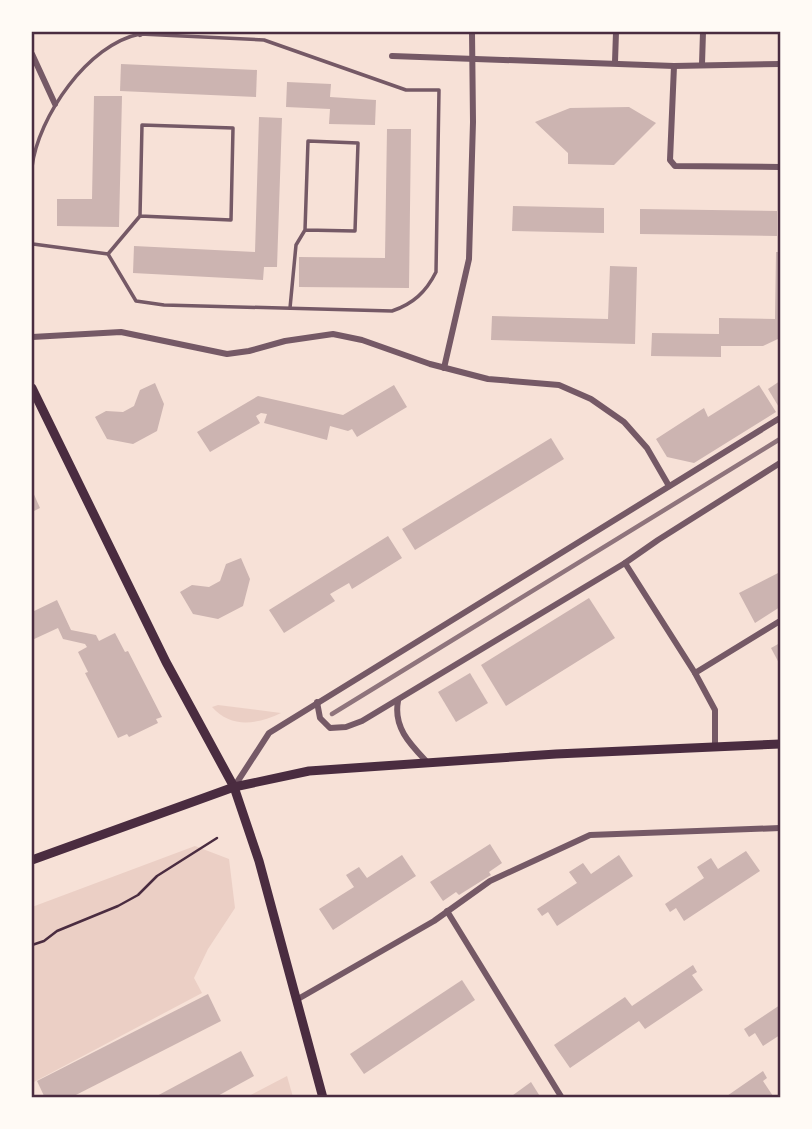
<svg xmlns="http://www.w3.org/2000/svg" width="812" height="1129" font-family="Arial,sans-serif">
	<rect width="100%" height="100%" fill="#f7e1d7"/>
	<!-- green -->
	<g fill="#ebcfc5">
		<path d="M218,705L281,713C258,724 231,729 212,707Z"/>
		<path d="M195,846L229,859L235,908L208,949L194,978L202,993L32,1083V907Z"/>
		<path d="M287,1076L293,1097H247Z"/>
	</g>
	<!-- building -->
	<g fill="#ccb4b1">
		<path d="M121,64L257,70L256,97L120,91Z"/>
		<path d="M287,82L331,84L330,97L376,100L375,125L329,124L330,109L286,107Z"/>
		<path d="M94,96H122L119,227L57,226V199H92Z"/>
		<path d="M629,107L656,123L614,165L568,164V153L535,122L570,108Z"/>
		<path d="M259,117L282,118L277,267H264L263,280L133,273L134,246L255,252Z"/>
		<path d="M387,129H411L409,288L299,287V257L385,258Z"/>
		<path d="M513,206L604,208V233L512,231Z"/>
		<path d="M640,209L777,211V236L640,234Z"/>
		<path d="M776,252H780V338L763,346H721V357L651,356L652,333L719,334V318L775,319Z"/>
		<path d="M610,266L637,267L635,344L491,340L492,316L608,319Z"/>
		<path d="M780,381V409L768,389Z"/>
		<path d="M155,383L164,404L157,431L133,444L107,439L95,417L106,411L123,412L134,406L140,390Z"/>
		<path d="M394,385L407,407L357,437L352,429L348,431L330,426L327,440L264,423L267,414L261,413L256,416L260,423L210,452L197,432L258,396L343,415Z"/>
		<path d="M759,385L776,412L694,463L667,457L656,439L704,408L708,417Z"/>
		<path d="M551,438L564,459L415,550L402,529Z"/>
		<path d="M32,490L40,508L32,512Z"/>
		<path d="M388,536L402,558L352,589L349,583L330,594L335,601L284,633L269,610Z"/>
		<path d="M241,558L250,579L243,606L218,619L193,614L180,592L192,585L209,587L220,581L226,564Z"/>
		<path d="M780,572V607L755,623L739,593Z"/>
		<path d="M589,598L615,638L506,706L481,665Z"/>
		<path d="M57,600L71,630L96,635L99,641L115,633L125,652L128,651L162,717L156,719L158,723L129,737L127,734L118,738L85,673L88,672L78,652L87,647L85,644L63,639L58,628L32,640V612Z"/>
		<path d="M780,643V665L771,648Z"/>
		<path d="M470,673L488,703L456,722L438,692Z"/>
		<path d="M490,844L502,863L489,872L491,875L459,895L456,892L443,901L430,882Z"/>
		<path d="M746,851L760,871L684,921L676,908L670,912L665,904L704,878L697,867L711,858L718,869Z"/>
		<path d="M402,855L416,876L333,930L319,909L354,887L346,875L359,867L367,878Z"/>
		<path d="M619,855L633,876L557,926L548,912L542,916L537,909L577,883L569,872L583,863L591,874Z"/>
		<path d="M693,965L697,972L692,975L703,990L645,1029L639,1021L570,1068L554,1045L625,997L632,1006Z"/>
		<path d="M462,980L475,1000L364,1074L350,1054Z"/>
		<path d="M208,994L221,1021L70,1098H45L37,1081Z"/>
		<path d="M780,1005V1035L763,1046L755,1033L749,1037L744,1029Z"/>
		<path d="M241,1051L254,1076L214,1098H153Z"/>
		<path d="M763,1071L767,1078L763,1081L773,1096L771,1098H724Z"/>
		<path d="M531,1082L541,1098H509Z"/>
	</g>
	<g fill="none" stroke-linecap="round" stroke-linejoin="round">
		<!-- path -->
		<path stroke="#4a2c40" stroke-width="2.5" d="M32,945L44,941L57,931L118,906L138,895L157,876L217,838"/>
		<!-- service -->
		<g stroke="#755966" stroke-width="3.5">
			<path d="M32,167C38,117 88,44 140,34L264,40L406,90H439L436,272C426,292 413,304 392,311L164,305L136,301L108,254L33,244L32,242"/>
			<path d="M108,254L140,216L231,220L233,128L142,125L140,216"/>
			<path d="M290,308L296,245L305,230L355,231L358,143L308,141L305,230"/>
		</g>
		<!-- minor -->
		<g stroke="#755966" stroke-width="6">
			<path d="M139,32L140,34"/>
			<path d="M32,54L55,104"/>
			<path d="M392,56L674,66L780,64"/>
			<path d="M615,62L616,32"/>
			<path d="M702,64L703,32"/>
			<path d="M674,66L670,160L675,166L780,167"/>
			<path d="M32,337L121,332L227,354L249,351L285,341L333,334L362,340L430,364L488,379L559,385L591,399L624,422L647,448L669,486"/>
			<path d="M444,368L469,259L473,122L472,32"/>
			<path d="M625,563L695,673L715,710V746"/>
			<path d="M695,673L780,621"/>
			<path d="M398,701C393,728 411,745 428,763"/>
			<path d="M317,702L320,718L330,728L346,727L362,721L625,563L658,540L780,463"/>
			<path d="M234,787L269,733L780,418"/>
			<path d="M447,911L562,1098"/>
			<path d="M298,999L434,921L490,881L590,835L780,828"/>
		</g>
		<!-- secondary -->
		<g stroke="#4a2c40" stroke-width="9">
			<path d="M32,388L166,662L234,787L259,861L323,1098"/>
			<path d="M32,860L234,787L309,771L556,754L780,744"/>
		</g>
		<!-- rail -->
		<path stroke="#8f747c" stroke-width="4.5" d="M332,714L780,439"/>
	</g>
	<!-- border -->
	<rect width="812" height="1129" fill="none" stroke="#fffaf5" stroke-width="66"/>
	<rect x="33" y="33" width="746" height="1063" fill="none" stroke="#4a2c40" stroke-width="2.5"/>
</svg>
